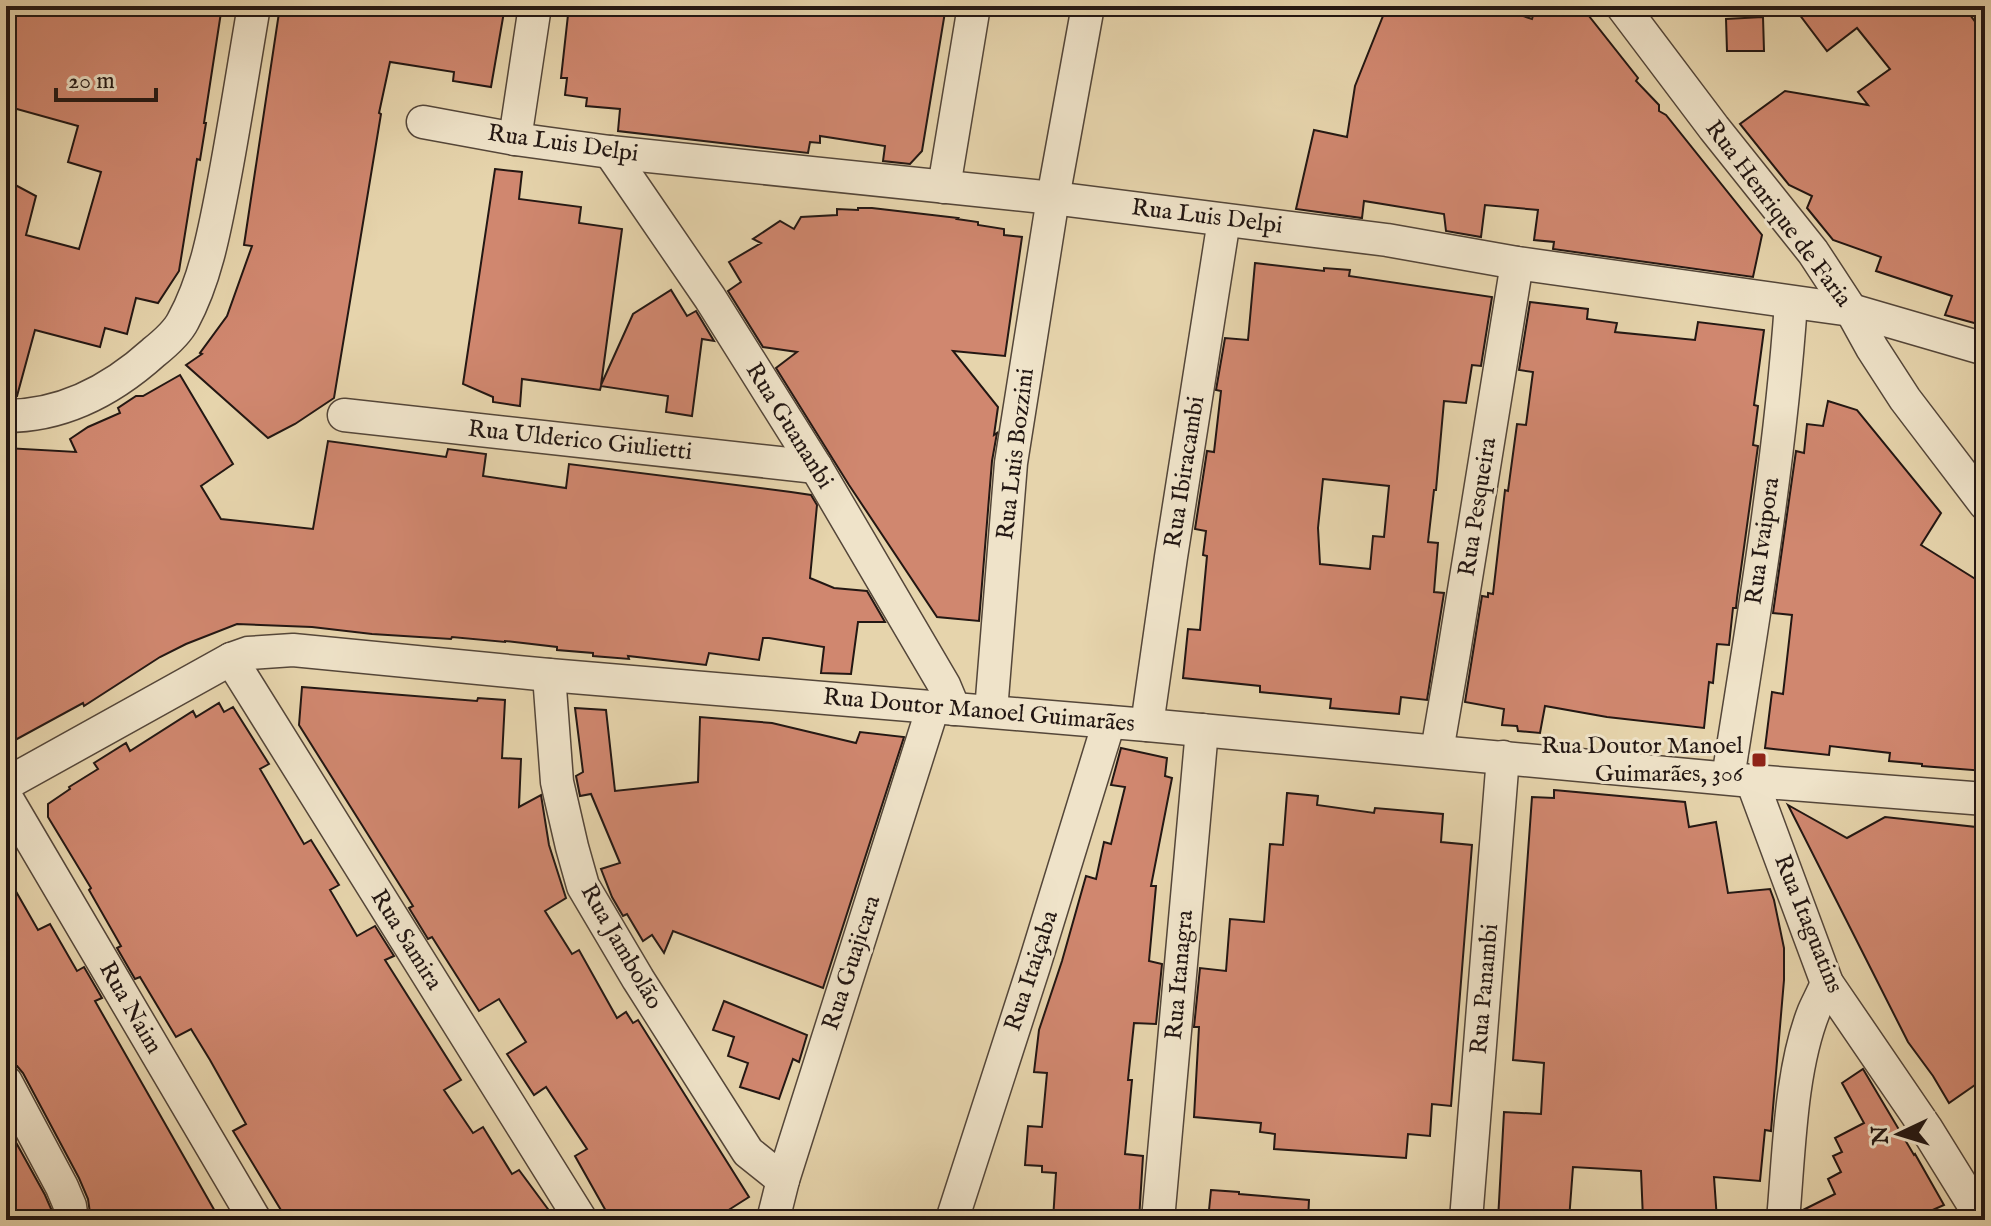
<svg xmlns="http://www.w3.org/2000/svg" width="1991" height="1226" font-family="'IM FELL English',serif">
	<rect width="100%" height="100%" fill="#e6d4ac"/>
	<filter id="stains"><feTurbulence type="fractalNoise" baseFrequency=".0025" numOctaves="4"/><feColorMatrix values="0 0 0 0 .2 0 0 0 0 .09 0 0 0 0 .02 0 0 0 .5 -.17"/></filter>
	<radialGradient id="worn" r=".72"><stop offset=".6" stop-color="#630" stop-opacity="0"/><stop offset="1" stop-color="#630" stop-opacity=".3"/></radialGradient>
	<!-- building -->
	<g fill="#d0876f" stroke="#231713" stroke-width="2" fill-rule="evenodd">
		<path d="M6,6H222L204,123H206L200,160L197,159L179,271L158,303L136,298L127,334L105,328L100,347L35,330L17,396L6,397V180L36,196L26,235L79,249L101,172L68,162L78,126L6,106Z"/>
		<path d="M280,6H505L491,87L453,81L454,72L390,62L379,113L381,114L334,398L295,424L268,438L186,365L202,354L200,353L227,316L252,246L244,245Z"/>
		<path d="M569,6H946L922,151L910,164L883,161L885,146L820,136V143L810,142L808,153L618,131L620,109L586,106L587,98L565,95L567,78H561Z"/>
		<path d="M1387,6H1493L1532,19L1536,6H1581L1638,78L1636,81L1659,105V111L1666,115L1762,235L1753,277L1553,249L1554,242L1534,240L1538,210L1485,205L1481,237L1446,231L1444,214L1364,201L1362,218L1296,209L1314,130L1347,137L1355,86Z"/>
		<path d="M1793,6H1966L1968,12L1976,23L1985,27V326L1945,315L1952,296L1876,271L1881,257L1833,240L1807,208L1812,196L1789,185L1740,124L1785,91L1868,105L1858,92L1890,69L1857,28L1827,51Z"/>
		<path d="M1763,17L1764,51H1727L1726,19Z"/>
		<path d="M495,169L522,172L519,199L581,207L579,223L622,229L601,385L633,314L671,290L687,316L696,311L714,341L702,339L692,416L666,412L668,396L601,386L600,390L522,379L520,406L493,402V397L463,384Z"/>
		<path d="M858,208H872L958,218L957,219L978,222V225L1004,229V235L1022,237L1005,356L953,351L998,407L994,435L997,433L992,461L979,621L937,617L849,485L776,368L797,352L763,347L728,291L741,282L729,262L761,243L753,239L780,221L794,229L801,217L837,215V209L858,210Z"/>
		<path d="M1255,263L1324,271V268L1350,270L1349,276L1492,297L1481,366L1472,365L1466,403L1444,401L1436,490H1434L1428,542L1438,543L1434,592L1444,593L1427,700L1401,697L1399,714L1330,708L1331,699L1260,692V686L1183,678L1188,629L1200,630L1207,556L1203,555L1206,531L1195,529L1207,451L1214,452L1221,391L1216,390L1225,338L1248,340ZM1323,479L1389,486L1384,537L1373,536L1370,569L1320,564L1318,528Z"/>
		<path d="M1530,302L1588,309L1587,319L1617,323L1615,332L1695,340L1698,322L1764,330L1754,405L1758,406L1753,445L1758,446L1737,598L1736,608H1733L1729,645L1717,644L1713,683L1709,682L1704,728L1607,717L1545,706L1540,733L1518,731L1517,726L1502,725L1504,709L1465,702L1482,596L1488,597V593L1493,594L1505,490L1508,491L1517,424L1526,425L1533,372L1519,370Z"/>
		<path d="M180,375L233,464L201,486L221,519L313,529L328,441L446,457L448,449L486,454L483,476L566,488L569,464L791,492L811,495L817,505L810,578L834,588L867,591L885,622H858L851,674L821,673L824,647L769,638H763L759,660L709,653L706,665L628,656L629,659L593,656V653L557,650V647L505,641V642L452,637L451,639L372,634L312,627L237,624L186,644L160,657L84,706L83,703L6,745V448L76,452L70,439L88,427L120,413L118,408L136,396H143Z"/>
		<path d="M1828,401L1857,410L1941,513L1921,545L1985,585V771L1922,766V764L1889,761L1890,753L1830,746L1829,755L1765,748L1772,692L1783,694L1792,615L1773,613L1796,451L1804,453L1807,424L1823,426Z"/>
		<path d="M302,687L477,701L478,698L505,700L502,758L521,759L519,807L541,795L549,845L566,898L545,911L572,954L579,950L617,1018L626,1012L633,1023L638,1020L749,1197L727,1211L732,1220H611L575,1156L587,1149L546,1087L534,1095L507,1054L526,1042L499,999L479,1011L432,937L428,939L409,908L413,906L299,725Z"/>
		<path d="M219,703L224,712L233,707L269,764L260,769L304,844L311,840L339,885L330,890L357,936L375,926L394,956L385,960L461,1080L444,1090L473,1133L483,1127L512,1174L519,1170L556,1220H287L233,1131L246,1124L210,1060L191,1029L176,1037L140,977L135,979L117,948L121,946L89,890L91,888L48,817V804L70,789L69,787L98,769L94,763L126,743L130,751L193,711L196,717Z"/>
		<path d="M575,708L606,710L615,791L698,782L700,717L772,723L856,743L860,732L904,737L823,988L673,931L664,953L652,935L643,941L627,914L623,916L612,897L601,869L620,863L591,794L580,796L576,776L583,772Z"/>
		<path d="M1121,748L1167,758L1165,776L1172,778L1151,886H1156L1149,961L1162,964L1156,1024L1134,1023L1128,1080H1132L1125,1154L1143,1156L1139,1220H1053L1056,1173L1042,1172V1166L1025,1165L1028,1126L1042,1127L1047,1073L1034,1072L1039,1030L1062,961L1086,876L1096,879L1104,842L1111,844L1125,787L1111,785Z"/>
		<path d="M1554,790L1685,802L1689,827L1716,822L1728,893L1770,889L1774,900L1784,948V980L1771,1131L1765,1130L1760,1181L1714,1177L1717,1220L1643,1219L1641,1171L1573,1167L1569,1220H1498L1504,1112L1541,1114L1544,1063L1513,1060L1532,797L1554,798Z"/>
		<path d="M1287,793L1318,796L1317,805L1374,813L1375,808L1443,814L1441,842L1472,845L1451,1106L1432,1104L1430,1136L1408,1134L1406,1158L1274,1149L1275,1134L1260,1132L1261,1123L1194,1117L1199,1027H1194L1200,968L1226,971L1230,919L1264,922L1270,844L1283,845Z"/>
		<path d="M1788,805L1847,838L1885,817L1985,828V1078L1949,1103L1933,1076L1908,1042Z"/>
		<path d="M6,874L38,930L50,924L77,971L84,967L102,998L95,1001L220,1220H91L88,1199L79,1178L23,1073L17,1066L9,1064L6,1059Z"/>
		<path d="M724,1001L807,1035L799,1062L793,1059L779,1099L740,1087L748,1063L728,1056L734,1037L713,1030Z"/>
		<path d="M1863,1069L1914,1155L1915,1154L1944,1205L1910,1220H1802L1803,1210L1835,1194L1828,1179L1841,1172L1833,1156L1842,1152L1835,1138L1864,1123L1842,1083Z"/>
		<path d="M13,1137L45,1195L52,1211L53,1220H6V1159Z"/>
		<path d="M1211,1190L1239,1192V1194L1309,1200L1308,1220H1208Z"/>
	</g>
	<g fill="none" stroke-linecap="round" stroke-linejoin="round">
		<defs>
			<path id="service" d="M1977,6L1985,16"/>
			<g id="minor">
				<path d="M1622,6L1714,128L1813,252L1851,310L1872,348L1905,399L1985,504"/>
				<path d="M423,122L515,139L610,152L1053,198L1387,240L1517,263L1851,310L1985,349"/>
				<path d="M515,139L535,6"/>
				<path d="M610,152L710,298L816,467L944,685L954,709"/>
				<path d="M944,187L974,6"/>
				<path d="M344,415L816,467"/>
				<path d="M6,416C63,416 112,390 154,352C164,344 177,333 183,321C206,279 215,228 224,181C235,123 244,64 254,6"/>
				<path d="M231,659L581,1220"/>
				<path d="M549,675L557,782L572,847L583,886L638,979L748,1152L783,1180"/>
				<path d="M991,711L1011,463L1053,198L1088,6"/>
				<path d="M1147,725L1171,557L1224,220"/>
				<path d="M1437,751L1454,652L1517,263"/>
				<path d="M1728,778C1753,621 1780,461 1791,303"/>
				<path d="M1752,781L1827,983L1926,1128L1983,1220"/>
				<path d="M6,784L231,659L248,653L293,650L549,675L1147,725L1752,781L1985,799"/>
				<path d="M6,797L255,1220"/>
				<path d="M6,1082L62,1187L70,1206L72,1220"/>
				<path d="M773,1220L783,1180L933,707"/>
				<path d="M952,1220L1034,966L1109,722"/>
				<path d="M1158,1220L1202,730"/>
				<path d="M1466,1220L1503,757"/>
				<path d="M1783,1220C1789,1155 1790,1071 1814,1011C1818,1002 1823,993 1827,983"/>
			</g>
		</defs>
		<!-- service casing -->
		<use href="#service" stroke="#544639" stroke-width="19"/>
		<!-- minor casing -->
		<use href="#minor" stroke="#544639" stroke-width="35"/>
		<!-- service -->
		<use href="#service" stroke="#efe3c9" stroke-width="16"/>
		<!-- minor -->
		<use href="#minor" stroke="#efe3c9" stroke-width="32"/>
	</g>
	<!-- markers -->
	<rect fill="#8f2418" stroke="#efe3c9" stroke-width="3" x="1751" y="752" width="16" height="16" rx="4"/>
	<g text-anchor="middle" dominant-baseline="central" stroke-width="6" stroke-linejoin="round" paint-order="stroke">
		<!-- street labels -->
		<g font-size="24" fill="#231713" stroke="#efe3c9">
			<text transform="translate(563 144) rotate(8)">Rua Luis Delpi</text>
			<text transform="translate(1778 214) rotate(53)">Rua Henrique de Faria</text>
			<text transform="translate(1207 217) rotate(7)">Rua Luis Delpi</text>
			<text transform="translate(789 426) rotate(58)">Rua Guananbi</text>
			<text transform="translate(580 441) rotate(6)">Rua Ulderico Giulietti</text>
			<text transform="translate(1016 454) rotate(-83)">Rua Luis Bozzini</text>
			<text transform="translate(1185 472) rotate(-81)">Rua Ibiracambi</text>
			<text transform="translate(1478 507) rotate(-81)">Rua Pesqueira</text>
			<text transform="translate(1763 541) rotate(-82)">Rua Ivaipora</text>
			<text transform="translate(979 711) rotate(5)">Rua Doutor Manoel Guimarães</text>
			<text transform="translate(1808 924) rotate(68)">Rua Itaguatins</text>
			<text transform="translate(406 940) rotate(58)">Rua Samira</text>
			<text transform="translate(621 947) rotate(60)">Rua Jambolão</text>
			<text transform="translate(852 963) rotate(-72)">Rua Guajicara</text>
			<text transform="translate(1032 971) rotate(-72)">Rua Itaiçaba</text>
			<text transform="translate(1180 975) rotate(-85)">Rua Itanagra</text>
			<text transform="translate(1485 989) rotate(-85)">Rua Panambi</text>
			<text transform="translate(130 1008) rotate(60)">Rua Naim</text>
		</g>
		<!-- poi labels -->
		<g font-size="24" fill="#231713" stroke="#efe3c9" text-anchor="end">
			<text x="1743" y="746">Rua Doutor Manoel<tspan x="1743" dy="28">Guimarães, 306</tspan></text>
		</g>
	</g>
	<!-- margin -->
	<rect width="1991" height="1226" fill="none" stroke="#e6d4ac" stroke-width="32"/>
	<rect x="8" y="8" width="1975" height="1210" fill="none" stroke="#231713" stroke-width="4"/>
	<rect x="16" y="16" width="1959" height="1194" fill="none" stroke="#231713" stroke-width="2"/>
	<!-- north arrow -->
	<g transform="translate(1899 1134) rotate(266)" stroke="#efe3c9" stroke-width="6" paint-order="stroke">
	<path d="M0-6L14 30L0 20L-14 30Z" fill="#231713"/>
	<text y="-12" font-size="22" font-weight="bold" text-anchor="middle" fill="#231713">N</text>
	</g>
	<!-- scale -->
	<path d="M56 88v12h100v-12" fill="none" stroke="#231713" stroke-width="4"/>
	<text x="68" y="88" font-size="24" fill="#231713" stroke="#efe3c9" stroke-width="6" paint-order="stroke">20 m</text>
	<rect width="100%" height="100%" filter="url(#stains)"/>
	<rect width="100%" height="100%" fill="url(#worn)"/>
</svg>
